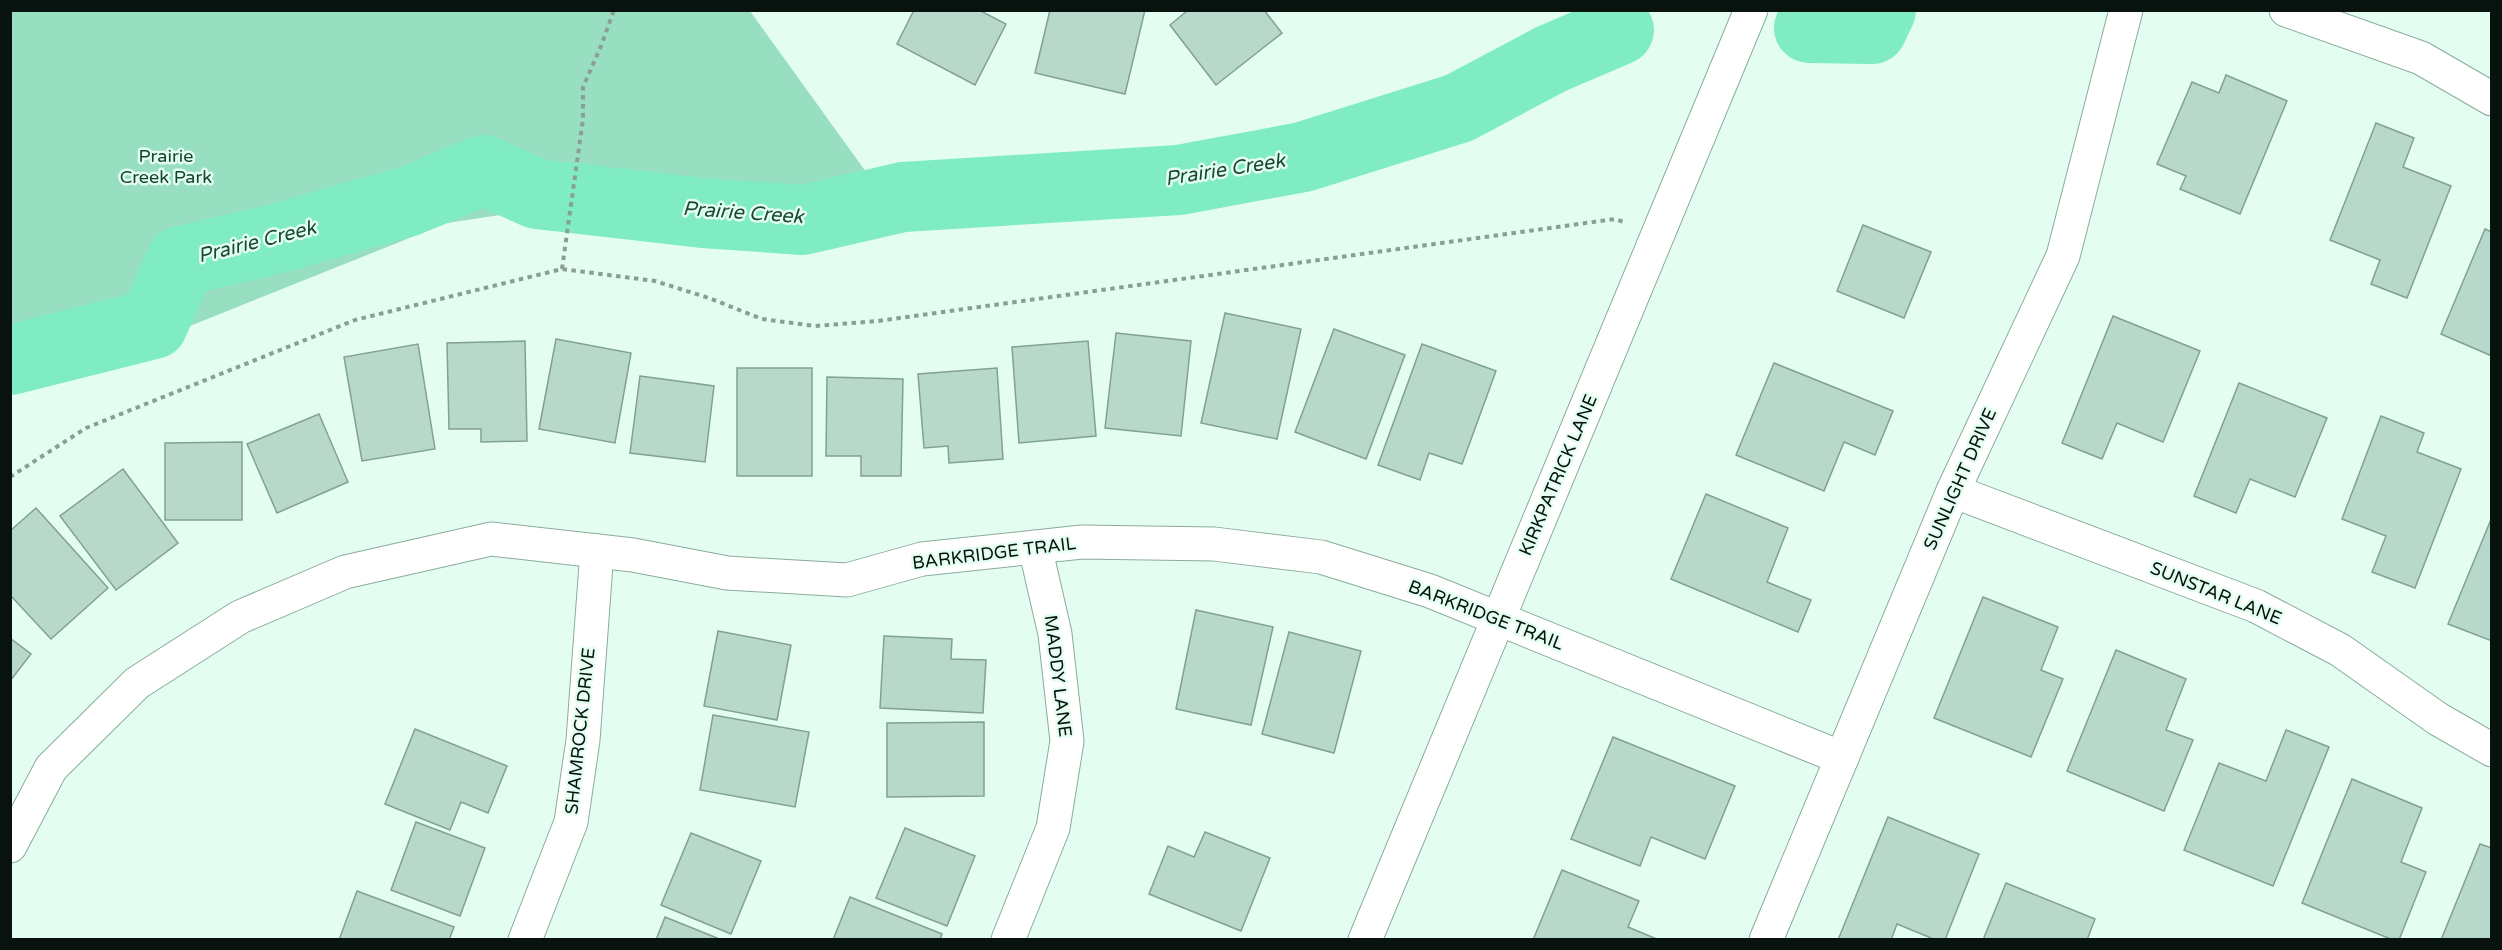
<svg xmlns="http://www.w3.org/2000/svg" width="2502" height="950" font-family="'Varela Round',sans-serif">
	<rect width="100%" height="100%" fill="#e3fef1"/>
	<!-- green -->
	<path fill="#98dfc2" d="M11,10L750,11L892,208L702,224L567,205L447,223L185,328L11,379Z"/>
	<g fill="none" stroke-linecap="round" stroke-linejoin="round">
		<!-- river -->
		<g stroke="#7fecc3" stroke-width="70">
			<path d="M1809,28L1872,29L1881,10"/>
			<path d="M10,360L153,324L181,261L282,237L409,201L484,170L537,194L703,213L803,220L903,197L1179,180L1303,157L1459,108L1551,59L1619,30"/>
		</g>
	</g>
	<!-- building -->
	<g fill="#b7d8ca" stroke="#81a193" stroke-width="1.5">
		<path d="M914,10H979L1006,24L975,85L897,44Z"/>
		<path d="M1050,10H1145L1125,94L1035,73Z"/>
		<path d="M1188,10H1264L1282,33L1216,85L1170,25Z"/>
		<path d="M2226,75L2287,101L2240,214L2180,189L2186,176L2157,164L2192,82L2219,93Z"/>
		<path d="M2376,123L2414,138L2403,167L2451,186L2407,298L2371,284L2380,260L2330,240Z"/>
		<path d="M1863,225L1931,252L1904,318L1837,291Z"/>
		<path d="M2485,229L2492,232V356L2441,334Z"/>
		<path d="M1225,313L1301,329L1277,439L1201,423Z"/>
		<path d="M2113,316L2200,351L2163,442L2117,423L2102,459L2062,443Z"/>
		<path d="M1334,329L1405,355L1366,459L1295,432Z"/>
		<path d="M1116,333L1191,341L1181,436L1105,428Z"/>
		<path d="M556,339L631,353L615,443L539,429Z"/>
		<path d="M525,341L527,441L481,442V429H449L447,343Z"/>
		<path d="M1088,341L1096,436L1019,443L1012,347Z"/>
		<path d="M418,344L435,449L362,461L344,357Z"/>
		<path d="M1422,344L1496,371L1462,464L1429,453L1420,480L1378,465Z"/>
		<path d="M1774,363L1893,411L1875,455L1844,442L1824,491L1736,455Z"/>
		<rect x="737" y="368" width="75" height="108"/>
		<path d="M997,368L1003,459L949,463L948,446L924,448L918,374Z"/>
		<path d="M640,376L714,386L705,462L630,453Z"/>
		<path d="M827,377L903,379L901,476H861V456H826Z"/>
		<path d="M2239,383L2327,418L2295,497L2250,479L2236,513L2194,496Z"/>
		<path d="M319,414L348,482L277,513L247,444Z"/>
		<path d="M2381,416L2424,433L2417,452L2461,469L2415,588L2372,572L2386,536L2342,519Z"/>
		<path d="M242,442V520H165V443Z"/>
		<path d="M123,469L178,543L116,590L60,516Z"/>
		<path d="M1706,494L1788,528L1767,582L1811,600L1798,632L1671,579Z"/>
		<path d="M36,508L108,588L51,639L10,595V531Z"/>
		<path d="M2492,517V641L2448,624Z"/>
		<path d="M1983,597L2058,627L2041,670L2063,679L2031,757L1934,718Z"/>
		<path d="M1196,610L1273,627L1251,725L1176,709Z"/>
		<path d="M718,631L791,645L777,720L704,706Z"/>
		<path d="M1289,632L1361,651L1334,753L1262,734Z"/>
		<path d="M884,636L952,639L951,659L986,660L983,713L880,708Z"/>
		<path d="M10,638L31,654L10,681Z"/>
		<path d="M2116,650L2186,679L2166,730L2193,740L2164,811L2067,771Z"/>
		<path d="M713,715L809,732L795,807L700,790Z"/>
		<path d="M984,722V796L887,797V723Z"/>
		<path d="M415,729L507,766L488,813L461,802L450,830L385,804Z"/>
		<path d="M2286,730L2329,747L2273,886L2184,850L2219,763L2266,781Z"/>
		<path d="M1613,737L1735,786L1705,859L1651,837L1640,866L1571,839Z"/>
		<path d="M2352,779L2422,808L2401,862L2426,872L2399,940H2393L2302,903Z"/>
		<path d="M1888,817L1979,854L1945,940H1936L1897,924L1891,940H1838Z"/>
		<path d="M416,822L485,848L460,916L391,890Z"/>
		<path d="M905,828L975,856L947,926L876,898Z"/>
		<path d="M1205,832L1270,858L1241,931L1149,894L1168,846L1194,857Z"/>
		<path d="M691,833L761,861L731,934L661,905Z"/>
		<path d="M2480,844L2492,848V940H2441Z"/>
		<path d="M1562,870L1639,901L1628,927L1659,940H1533Z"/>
		<path d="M2006,883L2095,919L2087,940H1983Z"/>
		<path d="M357,891L454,927L449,940H339Z"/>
		<path d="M850,897L942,934L940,940H833Z"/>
		<path d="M665,917L722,940H656Z"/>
	</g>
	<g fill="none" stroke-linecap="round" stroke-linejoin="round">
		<defs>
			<g id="minor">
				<path d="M2286,10L2421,58L2492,99"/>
				<path d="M1953,491L2256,606L2340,650L2438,719L2492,750"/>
				<path d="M10,846L51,768L137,683L240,617L345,572L491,539L633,555L727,573L847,580L922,559L1082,542L1214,544L1321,557L1430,591L1842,758"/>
				<path d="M525,940L571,822L583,740L597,551"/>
				<path d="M1008,940L1053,828L1067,741L1055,634L1035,547"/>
				<path d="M1766,940L1953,491L2063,256L2126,10"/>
			</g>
			<path id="tertiary" d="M1365,940L1751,10"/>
		</defs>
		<!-- minor casing -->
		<use href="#minor" stroke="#8bab9d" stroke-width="35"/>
		<!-- tertiary casing -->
		<use href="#tertiary" stroke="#8bab9d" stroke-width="35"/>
		<!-- path -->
		<g stroke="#8a9e95" stroke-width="4" stroke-dasharray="4.5 4.5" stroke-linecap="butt">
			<path d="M562,269L583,119V87L601,46L614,10"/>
			<path d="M10,477L86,428L355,320L562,269L655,281L709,298L762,319L815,326L878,321L1615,219L1624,222"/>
		</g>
		<!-- minor -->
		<use href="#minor" stroke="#fff" stroke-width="33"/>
		<!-- tertiary -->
		<use href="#tertiary" stroke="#fff" stroke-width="33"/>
	</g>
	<g text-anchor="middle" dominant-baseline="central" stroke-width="5" stroke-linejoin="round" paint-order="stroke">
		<!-- park labels -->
		<g font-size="18" fill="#124332" stroke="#e3fef1">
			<text x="166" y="156">Prairie<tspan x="166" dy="21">Creek Park</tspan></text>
		</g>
		<!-- street labels -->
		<g font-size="18" fill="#08130f" stroke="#e3fef1">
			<text transform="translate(1558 475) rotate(-67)">KIRKPATRICK LANE</text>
			<text transform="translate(1960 479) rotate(-66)">SUNLIGHT DRIVE</text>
			<text transform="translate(994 553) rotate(-7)">BARKRIDGE TRAIL</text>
			<text transform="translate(2216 593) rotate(22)">SUNSTAR LANE</text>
			<text transform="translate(1486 615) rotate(21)">BARKRIDGE TRAIL</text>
			<text transform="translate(1058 676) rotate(83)">MADDY LANE</text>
			<text transform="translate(580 731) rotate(-84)">SHAMROCK DRIVE</text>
		</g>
		<!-- water labels -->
		<g font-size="20" font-style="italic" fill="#194837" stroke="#e3fef1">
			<text transform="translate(1225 170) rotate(-9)">Prairie Creek</text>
			<text transform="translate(743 213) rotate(4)">Prairie Creek</text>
			<text transform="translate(257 242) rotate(-14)">Prairie Creek</text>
		</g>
	</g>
	<!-- border -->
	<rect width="2502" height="950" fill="none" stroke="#08130f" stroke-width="24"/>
</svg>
